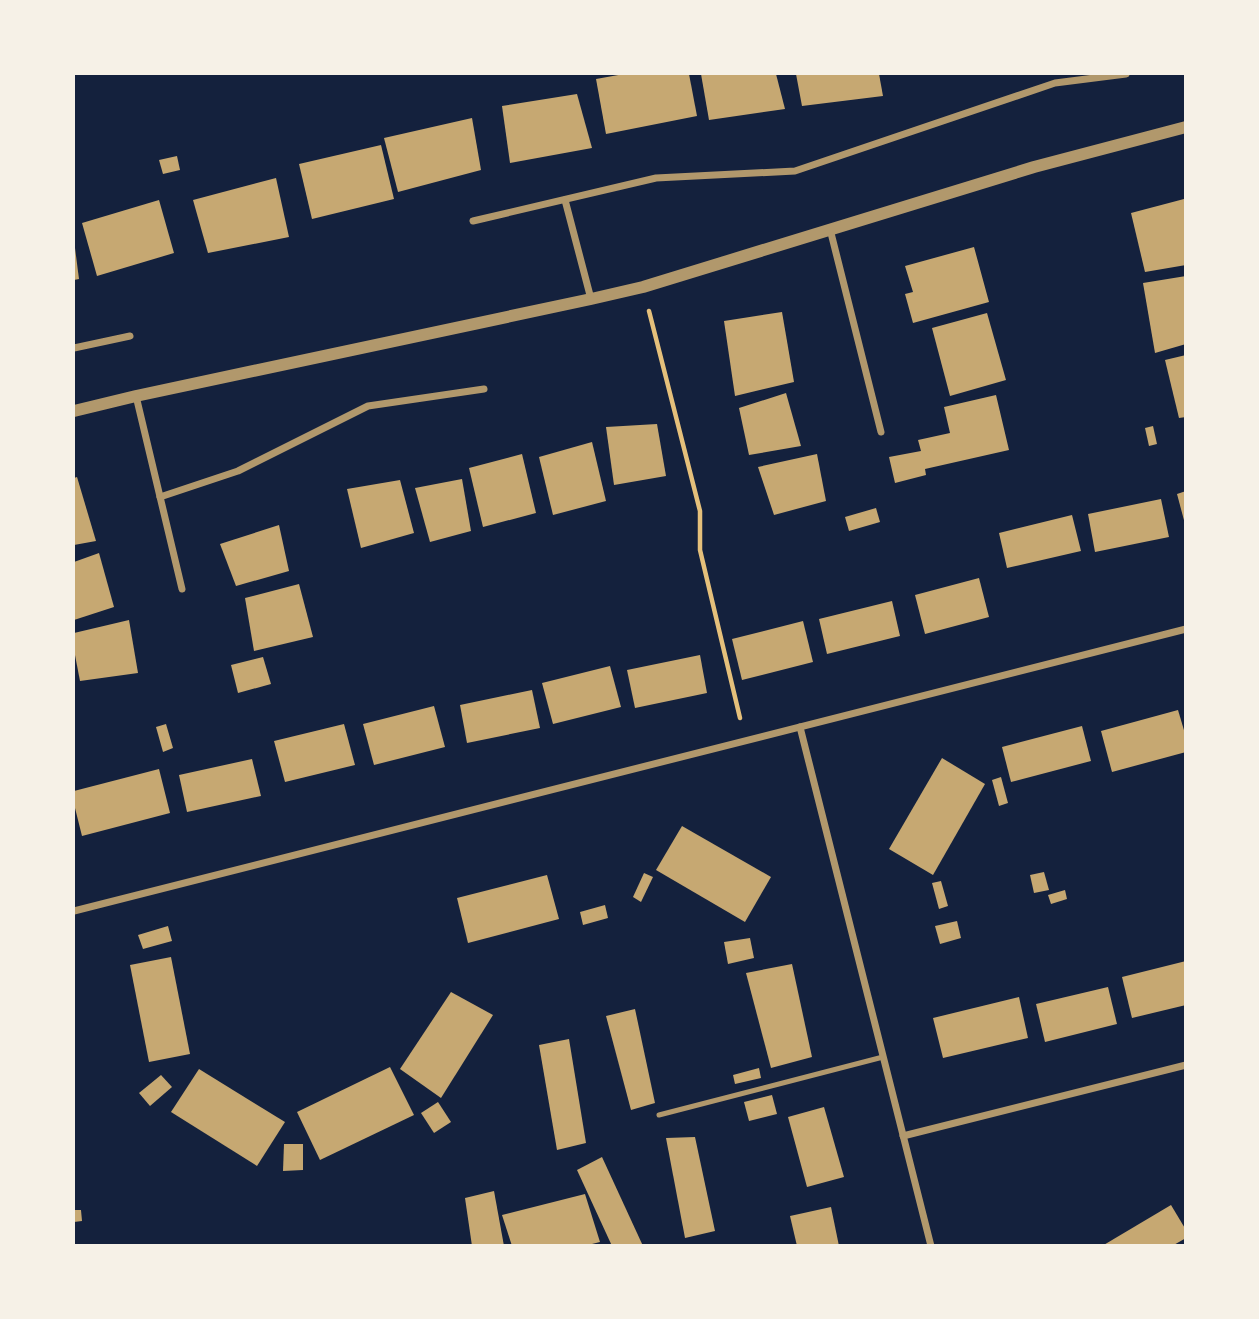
<svg xmlns="http://www.w3.org/2000/svg" width="1259" height="1319" font-family="Signika,sans-serif">
	<rect width="100%" height="100%" fill="#14213d"/>
	<!-- building -->
	<g fill="#c6a872">
		<path d="M624,74H689L697,116L606,134L596,79Z"/>
		<path d="M701,74H776L785,109L709,120Z"/>
		<path d="M796,74H879L883,96L802,106Z"/>
		<path d="M577,94L592,148L510,163L502,106Z"/>
		<path d="M472,118L481,170L398,192L384,138Z"/>
		<path d="M381,145L394,199L312,219L299,164Z"/>
		<path d="M177,156L180,170L163,174L159,160Z"/>
		<path d="M276,178L289,237L208,253L193,200Z"/>
		<path d="M1184,199L1186,265L1145,272L1131,213Z"/>
		<path d="M159,200L174,253L97,276L82,223Z"/>
		<path d="M974,247L989,302L913,323L905,294L913,292L905,266Z"/>
		<path d="M74,248H75L79,279L74,280Z"/>
		<path d="M1186,276V344L1155,353L1143,283Z"/>
		<path d="M782,312L794,382L735,396L724,321Z"/>
		<path d="M987,313L1006,380L950,396L932,328Z"/>
		<path d="M1186,355V417L1179,418L1165,360Z"/>
		<path d="M786,393L801,446L749,455L739,408Z"/>
		<path d="M996,395L1009,450L925,469L926,475L895,483L889,457L921,451L918,440L950,433L944,407Z"/>
		<path d="M657,424L666,476L614,485L606,427Z"/>
		<path d="M1153,426L1157,444L1149,446L1145,428Z"/>
		<path d="M592,442L606,501L553,515L539,457Z"/>
		<path d="M522,454L536,513L483,527L469,468Z"/>
		<path d="M817,454L826,501L774,515L758,467Z"/>
		<path d="M77,477L96,541L74,545V478Z"/>
		<path d="M462,479L471,531L430,542L415,488Z"/>
		<path d="M400,480L414,533L361,548L347,489Z"/>
		<path d="M1186,491V524H1185L1177,494Z"/>
		<path d="M1161,499L1169,537L1095,552L1088,514Z"/>
		<path d="M876,508L880,522L849,531L845,517Z"/>
		<path d="M1072,515L1081,551L1007,568L999,533Z"/>
		<path d="M279,525L289,571L236,586L220,544Z"/>
		<path d="M99,553L114,607L74,620V562Z"/>
		<path d="M979,578L989,617L925,634L915,595Z"/>
		<path d="M299,584L313,637L254,651L245,598Z"/>
		<path d="M892,601L900,636L827,654L819,619Z"/>
		<path d="M129,620L138,673L80,681L74,650V633Z"/>
		<path d="M803,621L813,662L742,680L732,639Z"/>
		<path d="M700,655L707,693L635,708L627,670Z"/>
		<path d="M263,657L271,684L238,693L231,665Z"/>
		<path d="M610,666L621,707L553,724L542,683Z"/>
		<path d="M532,690L540,728L467,743L460,705Z"/>
		<path d="M434,706L445,747L374,765L363,724Z"/>
		<path d="M1178,710L1186,737V752L1112,772L1101,731Z"/>
		<path d="M166,724L173,748L163,752L156,727Z"/>
		<path d="M344,724L355,765L285,782L274,741Z"/>
		<path d="M1082,726L1091,761L1011,782L1002,747Z"/>
		<path d="M942,758L985,784L933,875L889,849Z"/>
		<path d="M252,759L261,796L187,812L179,775Z"/>
		<path d="M159,769L170,813L82,836L74,804V791Z"/>
		<path d="M1001,777L1008,803L999,806L992,780Z"/>
		<path d="M682,826L771,877L745,922L656,870Z"/>
		<path d="M1044,872L1049,890L1034,893L1030,875Z"/>
		<path d="M644,873L653,877L641,902L633,897Z"/>
		<path d="M547,875L559,919L468,943L457,898Z"/>
		<path d="M941,881L948,906L939,909L932,883Z"/>
		<path d="M1065,890L1067,899L1051,904L1048,895Z"/>
		<path d="M605,905L608,918L583,925L580,912Z"/>
		<path d="M957,921L961,938L940,944L935,926Z"/>
		<path d="M168,926L172,941L143,949L138,935Z"/>
		<path d="M750,938L754,958L728,964L724,942Z"/>
		<path d="M171,957L190,1054L149,1062L130,965Z"/>
		<path d="M1186,961V1005L1132,1018L1122,977Z"/>
		<path d="M792,964L812,1057L771,1068L746,973Z"/>
		<path d="M1108,987L1117,1024L1045,1042L1036,1004Z"/>
		<path d="M451,992L493,1015L441,1098L400,1069Z"/>
		<path d="M1019,997L1028,1038L943,1058L933,1018Z"/>
		<path d="M635,1009L655,1103L631,1110L606,1016Z"/>
		<path d="M569,1039L586,1143L557,1150L539,1045Z"/>
		<path d="M390,1067L414,1115L320,1160L297,1112Z"/>
		<path d="M759,1068L761,1078L735,1084L733,1075Z"/>
		<path d="M199,1069L285,1122L257,1166L171,1112Z"/>
		<path d="M161,1075L172,1087L150,1106L139,1093Z"/>
		<path d="M772,1095L777,1114L749,1121L744,1102Z"/>
		<path d="M438,1102L451,1122L434,1133L421,1113Z"/>
		<path d="M824,1107L844,1177L807,1187L788,1117Z"/>
		<path d="M695,1137L715,1231L685,1238L666,1138Z"/>
		<path d="M284,1144H303V1170L283,1171Z"/>
		<path d="M602,1157L643,1246H612L577,1170Z"/>
		<path d="M494,1191L504,1246H472L465,1198Z"/>
		<path d="M585,1194L600,1242L584,1246H512L502,1215Z"/>
		<path d="M1171,1205L1186,1230V1238L1172,1246H1102Z"/>
		<path d="M831,1207L839,1246H797L790,1216Z"/>
		<path d="M74,1210H81L82,1221L74,1222Z"/>
	</g>
	<g fill="none" stroke-linecap="round" stroke-linejoin="round">
		<!-- path -->
		<path stroke="#e5c07b" stroke-width="4.5" d="M649,311L700,511V550L740,718"/>
		<!-- service -->
		<path stroke="#b1986c" stroke-width="5" d="M659,1115L883,1057"/>
		<!-- minor -->
		<g stroke="#b1986c" stroke-width="7">
			<path d="M565,200L591,299"/>
			<path d="M473,221L656,178L795,171L1055,83L1126,74"/>
			<path d="M830,229L881,432"/>
			<path d="M74,348L130,336"/>
			<path d="M136,396L182,589"/>
			<path d="M160,497L238,471L368,406L484,389"/>
			<path d="M800,727L931,1246"/>
			<path d="M74,911L1186,629"/>
			<path d="M903,1136L1186,1065"/>
		</g>
		<!-- tertiary -->
		<path stroke="#b1986c" stroke-width="12" d="M74,411L136,396L591,299L643,287L1034,167L1186,127"/>
	</g>
	<!-- border -->
	<rect width="1259" height="1319" fill="none" stroke="#f6f1e7" stroke-width="150"/>
</svg>
